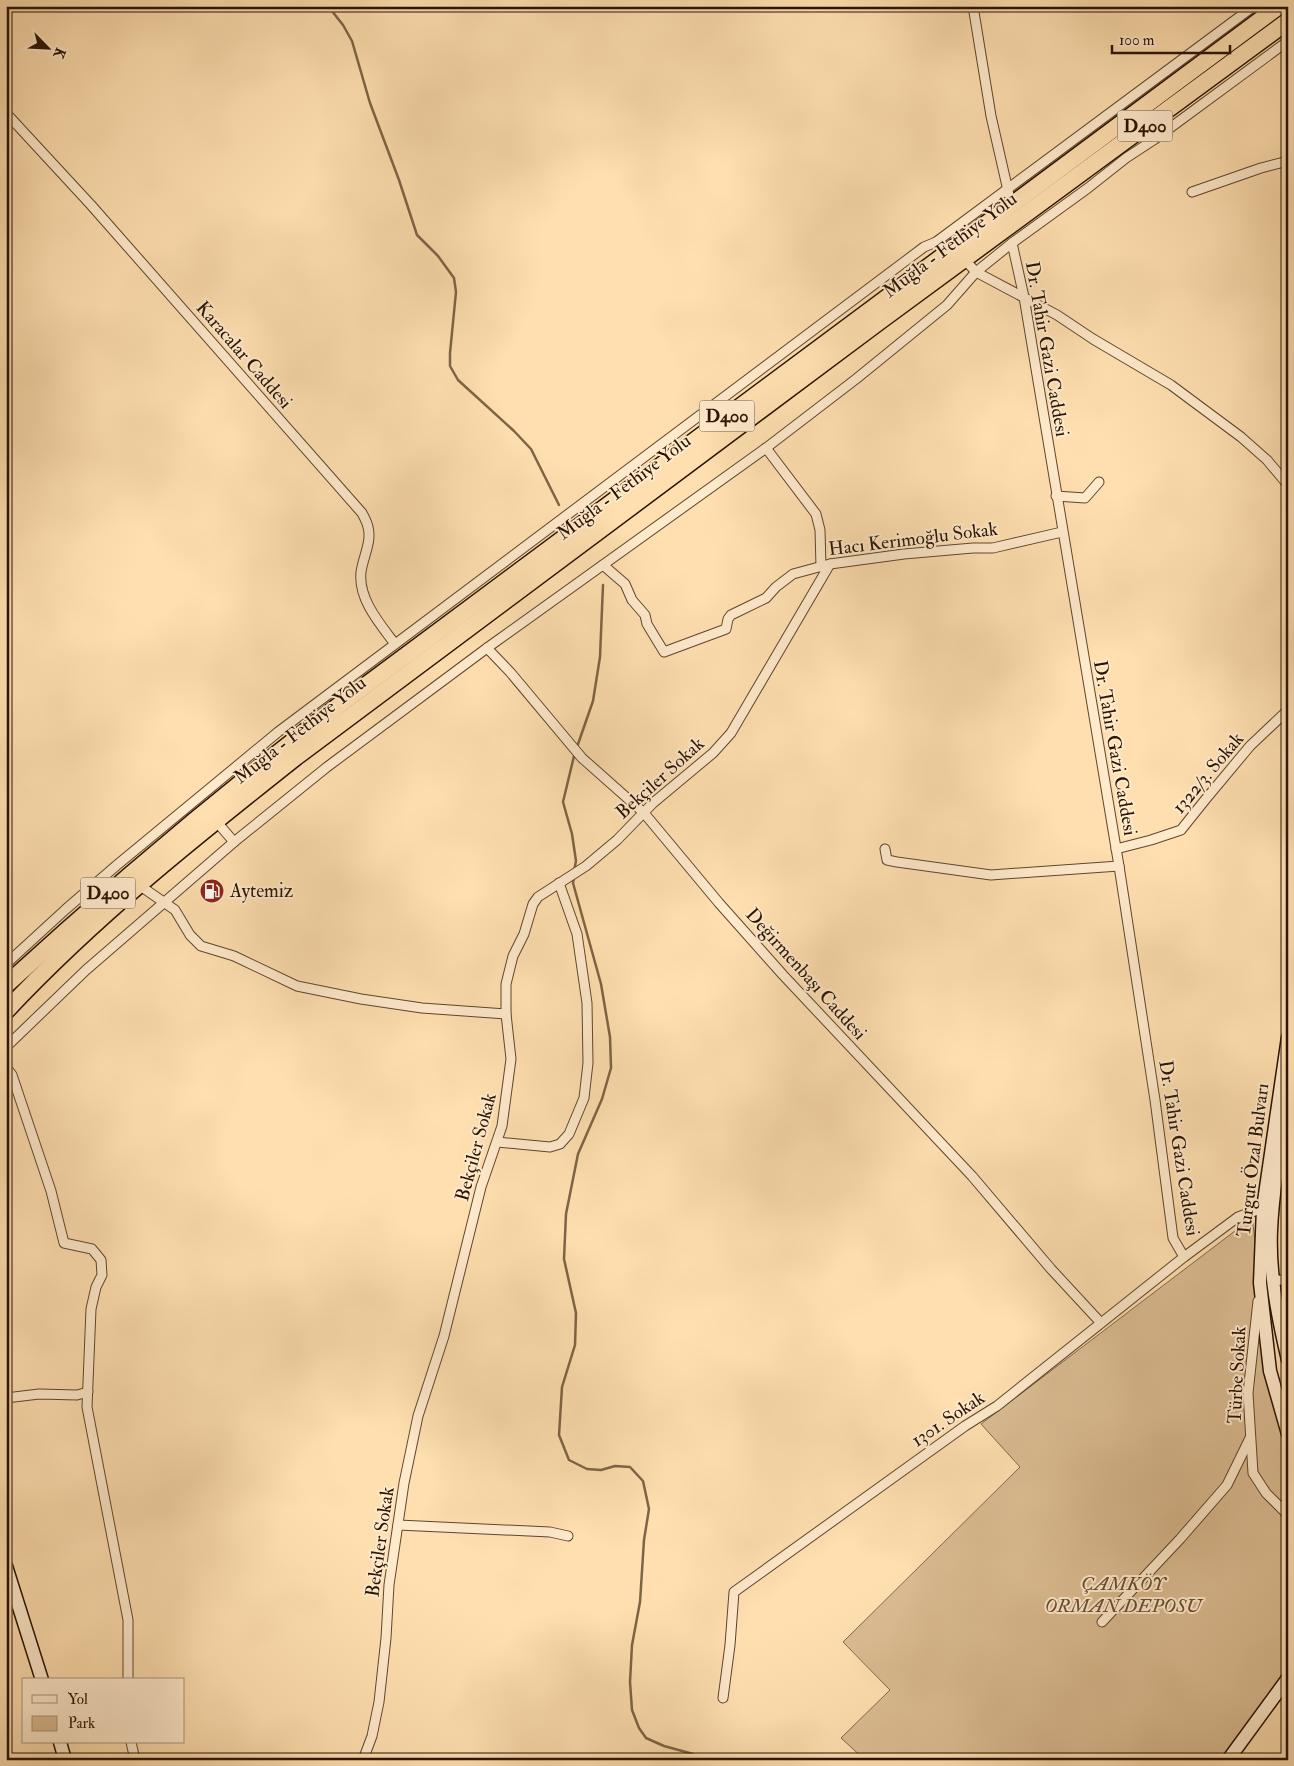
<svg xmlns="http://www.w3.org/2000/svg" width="1294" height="1766" font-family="'IM FELL Double Pica',serif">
	<rect width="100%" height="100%" fill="#ffdfb0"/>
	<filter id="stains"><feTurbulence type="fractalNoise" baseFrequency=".004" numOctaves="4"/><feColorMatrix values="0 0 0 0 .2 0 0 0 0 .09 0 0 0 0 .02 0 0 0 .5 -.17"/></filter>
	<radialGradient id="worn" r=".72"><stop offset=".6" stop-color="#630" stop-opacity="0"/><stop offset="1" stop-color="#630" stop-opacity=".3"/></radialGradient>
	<!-- green -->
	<path fill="#dbbc92" stroke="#82684a" d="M1252,1218L1282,1433L1288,1445V1671L1222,1760H865L841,1738L890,1690L843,1642L1020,1467L981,1424Z"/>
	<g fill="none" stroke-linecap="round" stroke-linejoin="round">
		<!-- stream -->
		<g stroke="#7e6446" stroke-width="2.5">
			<path d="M328,6L343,25L352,41L370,103L399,180L417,235L438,256L454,278L456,292L450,353V366L458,380L514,431L531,449L559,505"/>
			<path d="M577,747L593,701L600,657L603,585"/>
			<path d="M574,871L576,861L572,834L563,802L575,752"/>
			<path d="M574,877L573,883L601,984L610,1037L611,1068L602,1099L578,1154L566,1214L564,1259L576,1313L575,1345L562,1387L559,1435L569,1460L587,1469L601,1470L615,1466L630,1467L643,1481L649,1509L644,1540L640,1602L632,1645L630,1682L632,1710L639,1728L646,1738L664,1746L693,1754L702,1760"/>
		</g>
		<defs>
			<g id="street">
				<path d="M973,6L991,116L1009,195"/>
				<path d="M6,113L91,205L362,513C364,517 367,522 368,527C372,542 363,557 361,572C358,599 380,624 395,644"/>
				<path d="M1192,192L1261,168L1288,161"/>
				<path d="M1012,243L1024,297L1119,866L1155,1100L1173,1238L1184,1257"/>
				<path d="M965,260L976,272L1057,315L1093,339L1171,385L1241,437L1267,460L1288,485"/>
				<path d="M766,448L816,514L820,530L821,567"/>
				<path d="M1056,496L1085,498L1099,482"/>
				<path d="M603,565L625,584L632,600L645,615L647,624L664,652L726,629L728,619L731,615L766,598L776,587L793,574L830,564L904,554L973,548H993L1062,532"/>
				<path d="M487,648L510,672L582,758L644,813L719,903L783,975L972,1176L1051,1269L1101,1323"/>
				<path d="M216,821L234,842"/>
				<path d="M885,849L887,860L897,862L991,875L1119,866"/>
				<path d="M1116,849L1151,840L1181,830L1205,800L1250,746L1288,710"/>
				<path d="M139,885L175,910L190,935L201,946L234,956L297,986L361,999L422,1008L506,1014"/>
				<path d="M6,964L66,909L117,865L278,732L924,247L936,242L1254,6"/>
				<path d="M6,1047L86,970L234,842L327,767L487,648L766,448L856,379L947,305L976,272L1012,243L1088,188L1126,158L1155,139L1288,41"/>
				<path d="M6,1067L12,1075L51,1191L64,1243L92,1249L101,1260L102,1275L96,1287L91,1309L87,1407L128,1620V1680"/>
				<path d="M497,1142L550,1147L560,1144L569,1134L584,1098L588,1063L587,1003L577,934L559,883"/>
				<path d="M1274,1281L1288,1279"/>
				<path d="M1258,1301L1248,1393L1253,1473L1266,1493L1288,1515"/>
				<path d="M6,1398L39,1394L77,1395L88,1392"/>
				<path d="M398,1525L550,1532L568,1536"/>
				<path d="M1102,1622L1180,1539L1227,1485L1250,1438"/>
				<path d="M723,1698L730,1645L734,1592L965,1426L997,1406L1184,1257L1238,1217L1263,1208"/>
				<path d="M131,1742L135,1760"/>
				<path d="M363,1760L372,1736L379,1702L386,1638L389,1585L404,1483L418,1416L444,1336L481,1187L502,1126L511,1059L506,1014V984L513,956L524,934L533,904L538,897L586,866L617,840L653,803L713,753L731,733L830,564"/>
			</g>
			<g id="secondary">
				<path d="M1288,1037L1263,1208L1260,1283L1270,1371L1288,1434"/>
				<path d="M1288,1101C1281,1144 1273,1187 1271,1230C1269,1273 1278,1318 1288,1360"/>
				<path d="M6,1566L42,1680"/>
				<path d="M60,1742L65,1760"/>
				<path d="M1228,1760L1288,1678"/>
			</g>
			<g id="highway">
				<path d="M6,985C114,886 226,792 342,703L1279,6"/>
				<path d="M6,1011C94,917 195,837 296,757L880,321L1288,21"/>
			</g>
		</defs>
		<!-- street casing -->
		<use href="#street" stroke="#5e462d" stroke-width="11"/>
		<!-- secondary casing -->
		<use href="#secondary" stroke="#291301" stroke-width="15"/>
		<!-- highway casing -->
		<use href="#highway" stroke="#291301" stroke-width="19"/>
		<!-- street -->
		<use href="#street" stroke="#ffeacc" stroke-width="9"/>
		<!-- secondary -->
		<use href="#secondary" stroke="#ffeacc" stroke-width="12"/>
		<!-- highway -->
		<use href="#highway" stroke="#ffdfb0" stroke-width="16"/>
	</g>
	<!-- icons -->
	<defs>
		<symbol id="fuel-disc" viewBox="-11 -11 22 22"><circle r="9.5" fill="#8f2418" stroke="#ffeacc"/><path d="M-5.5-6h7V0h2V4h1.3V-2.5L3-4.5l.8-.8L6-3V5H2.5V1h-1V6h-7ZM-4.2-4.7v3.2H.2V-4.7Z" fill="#fff"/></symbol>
	</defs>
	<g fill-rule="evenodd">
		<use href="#fuel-disc" x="198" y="877" width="28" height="28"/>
	</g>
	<g text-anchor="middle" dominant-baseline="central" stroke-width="4" stroke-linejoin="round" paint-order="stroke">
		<!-- shield labels -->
		<g fill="#ffeacc" stroke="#69543e" stroke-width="1">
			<rect x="1117.5" y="110.5" width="55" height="31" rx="4"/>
			<rect x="699.5" y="400.5" width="55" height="31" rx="4"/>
			<rect x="80.5" y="877.5" width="55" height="31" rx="4"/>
		</g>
		<g font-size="18" font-weight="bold" fill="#291301">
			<text x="1145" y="126">D400</text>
			<text x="727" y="416">D400</text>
			<text x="108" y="893">D400</text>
		</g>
		<!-- street labels -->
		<g font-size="19" fill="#291301" stroke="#ffeacc">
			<text transform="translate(950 245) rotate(-37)">Muğla - Fethiye Yolu</text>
			<text transform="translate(1047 349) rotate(80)">Dr. Tahir Gazi Caddesi</text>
			<text transform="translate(244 355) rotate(49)">Karacalar Caddesi</text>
			<text transform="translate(624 487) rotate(-37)">Muğla - Fethiye Yolu</text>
			<text transform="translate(913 539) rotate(-7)">Hacı Kerimoğlu Sokak</text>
			<text transform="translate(300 730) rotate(-38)">Muğla - Fethiye Yolu</text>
			<text transform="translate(1115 748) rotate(80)">Dr. Tahir Gazi Caddesi</text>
			<text transform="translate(1208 773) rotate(-50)">1322/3. Sokak</text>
			<text transform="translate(660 778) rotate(-42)">Bekçiler Sokak</text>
			<text transform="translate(806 974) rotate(48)">Değirmenbaşı Caddesi</text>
			<text transform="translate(476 1147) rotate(-75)">Bekçiler Sokak</text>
			<text transform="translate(1179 1148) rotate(81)">Dr. Tahir Gazi Caddesi</text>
			<text transform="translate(1253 1160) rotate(-83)">Turgut Özal Bulvarı</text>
			<text transform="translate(1237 1375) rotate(-87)">Türbe Sokak</text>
			<text transform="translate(948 1419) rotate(-34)">1301. Sokak</text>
			<text transform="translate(380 1542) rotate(-82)">Bekçiler Sokak</text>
		</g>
		<!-- poi labels -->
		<g font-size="19" fill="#291301" stroke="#ffeacc" text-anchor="start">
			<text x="230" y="891">Aytemiz</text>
		</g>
		<!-- park labels -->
		<g font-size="19" font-style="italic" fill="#674e34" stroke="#ffeacc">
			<text x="1123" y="1584">ÇAMKÖY<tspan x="1123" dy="22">ORMAN DEPOSU</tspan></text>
		</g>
	</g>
	<!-- margin -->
	<rect width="1294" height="1766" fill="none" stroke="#ffdfb0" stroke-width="25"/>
	<rect x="8" y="8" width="1279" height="1751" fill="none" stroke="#291301" stroke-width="2.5"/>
	<rect x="12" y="12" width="1269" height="1741" fill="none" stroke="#291301"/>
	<!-- legend -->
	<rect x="22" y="1678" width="162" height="65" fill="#ffeacc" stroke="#a9947b"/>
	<rect x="32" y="1695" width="25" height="8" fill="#ffeacc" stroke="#a9947b"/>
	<text x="68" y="1704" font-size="15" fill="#291301">Yol</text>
	<rect x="32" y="1716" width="25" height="15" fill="#dbbc92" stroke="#a9947b"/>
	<text x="68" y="1728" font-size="15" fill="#291301">Park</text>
	<!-- north arrow -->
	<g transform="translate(48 48) rotate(114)" stroke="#ffeacc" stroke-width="4" paint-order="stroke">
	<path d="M0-4L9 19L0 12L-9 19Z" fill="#291301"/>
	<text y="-8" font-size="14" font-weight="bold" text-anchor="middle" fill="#291301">K</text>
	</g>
	<!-- scale -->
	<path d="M1112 45v8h118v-8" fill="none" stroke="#291301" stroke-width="2.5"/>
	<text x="1119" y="45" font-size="15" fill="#291301" stroke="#ffeacc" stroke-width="4" paint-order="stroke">100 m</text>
	<rect width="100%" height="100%" filter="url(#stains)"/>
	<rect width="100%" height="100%" fill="url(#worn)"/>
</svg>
